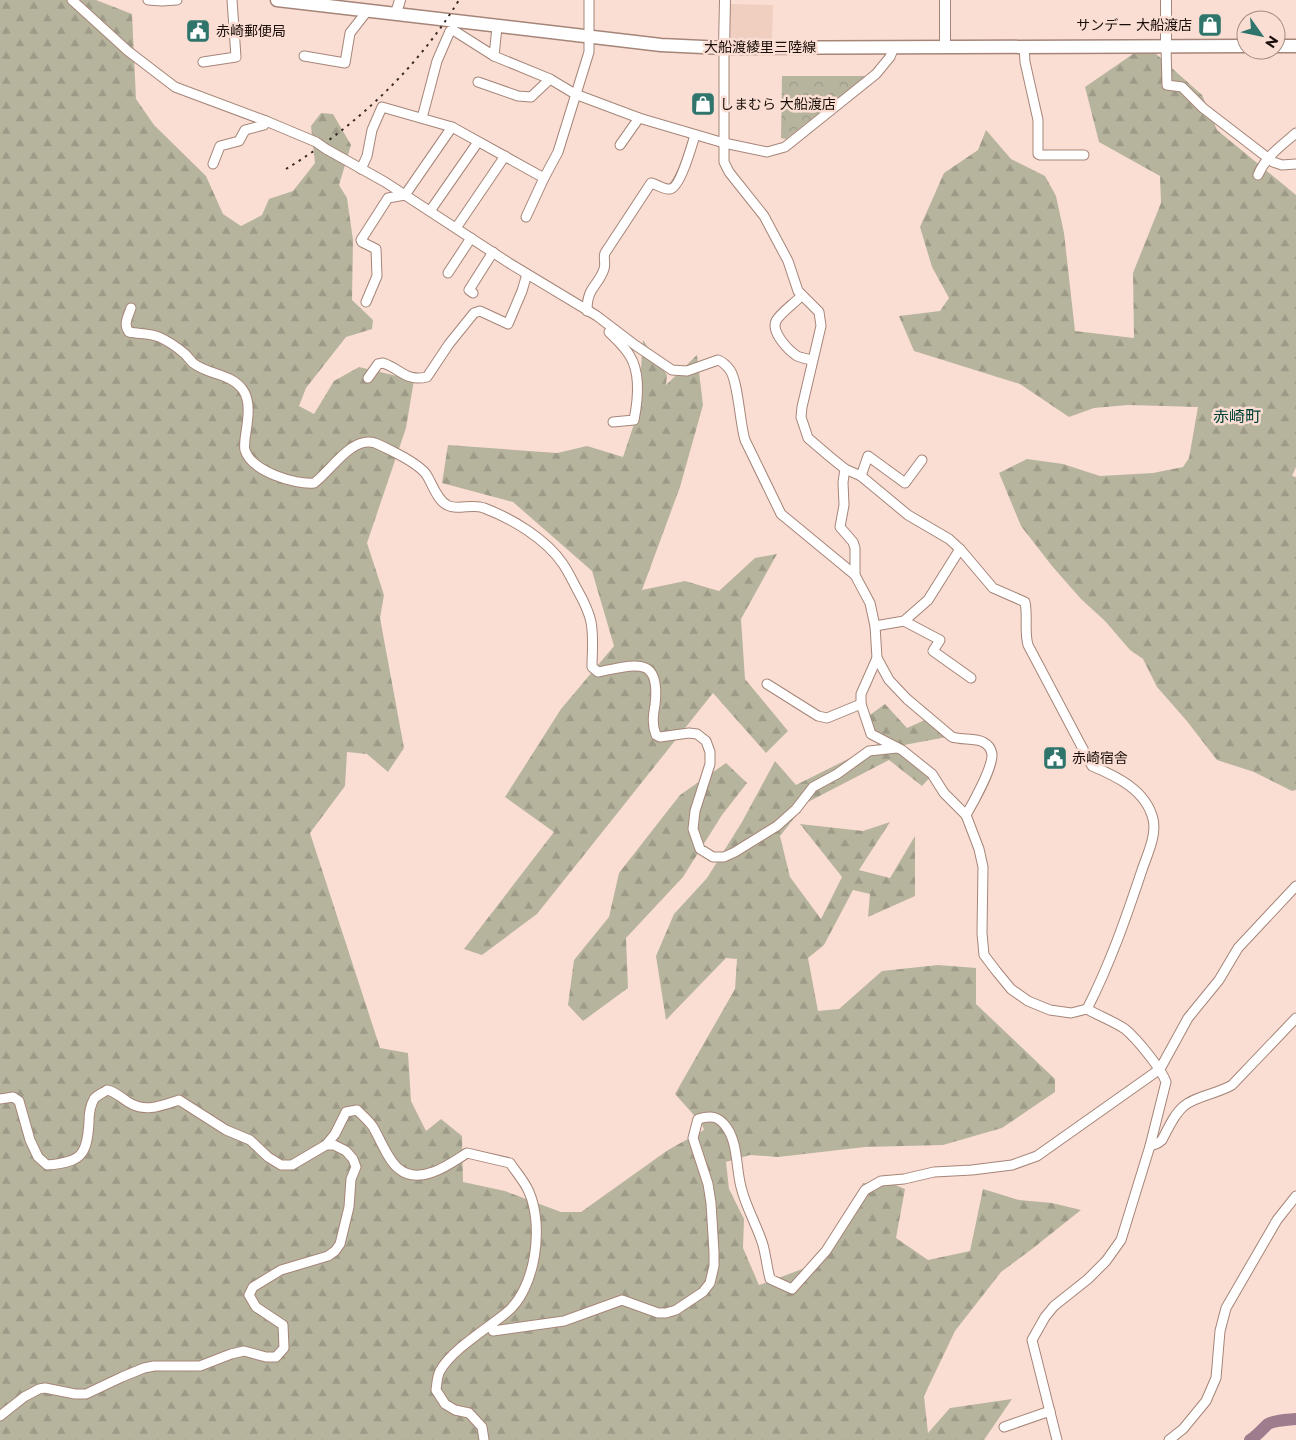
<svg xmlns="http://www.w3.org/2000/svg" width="1296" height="1440" font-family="Montserrat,'Noto Sans JP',sans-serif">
	<defs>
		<pattern id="forest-firs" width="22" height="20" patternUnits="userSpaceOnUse" patternTransform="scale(1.25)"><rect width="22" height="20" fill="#b7b49e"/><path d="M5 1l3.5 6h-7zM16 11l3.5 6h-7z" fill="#9d9a87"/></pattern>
		<pattern id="park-crowns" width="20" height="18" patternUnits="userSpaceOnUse" patternTransform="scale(1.25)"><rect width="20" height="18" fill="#b7b49e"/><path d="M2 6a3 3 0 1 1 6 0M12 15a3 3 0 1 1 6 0" fill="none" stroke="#9d9a87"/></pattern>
	</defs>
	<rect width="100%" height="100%" fill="#fbded3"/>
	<!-- built -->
	<path fill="#f0cec0" d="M729,4L773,5L772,39L730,40L727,39Z"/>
	<!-- forest -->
	<g fill="url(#forest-firs)">
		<path d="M0,0H96L132,14L136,99L154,125L206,176L223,214L241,226L262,215L269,199L293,191L315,163L311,126L321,113L333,114L351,145L339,185L347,198L353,240L352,300L373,320L372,329L346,337L306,388L299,406L314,414L334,381L359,367L414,380L406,428L367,543L384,595L380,618L404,748L388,772L367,754L347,752L345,786L310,833L380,1048L408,1053L411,1101L426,1131L441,1119L462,1136L463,1182L505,1191L561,1212H581L668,1150L704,1130L702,1124L675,1094L735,989L737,959L726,958L666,1020L656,956L674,914L707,878L742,822L775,761L796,785L882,742L867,717L885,704L907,728L927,719L947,737L899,746L933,774L922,786L889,760L806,803L780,836L790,877L821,919L842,877L800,824L863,831L890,822L859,870L890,878L915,836V896L868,917L870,894L853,890L824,945L808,958L818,1011L839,1009L882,971L938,965L976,968V1004L1055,1079V1092L1002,1128L943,1145L865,1147L778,1157L750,1155L726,1162L729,1189L744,1219L743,1248L759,1285L805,1268L842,1229L863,1183L893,1184L905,1189L896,1238L928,1260L970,1251L983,1189L1019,1200L1052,1203L1081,1210L1032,1249L1001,1272L955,1331L924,1396L928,1433L950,1408L1012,1399L984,1440H0Z"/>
		<path d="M1146,45L1202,95L1217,130L1296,195V467L1292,476L1296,477V790L1292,791L1254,772L1217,760L1186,720L1157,687L1143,659L1130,650L1105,621L1081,599L1052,566L1021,526L999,473L1027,459L1063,464L1100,476L1153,473L1183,467L1189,458L1198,407L1128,405L1094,408L1069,417L1020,384L914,351L899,316L940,311L949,298L932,267L920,227L944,173L978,150L986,130L1011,159L1045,176L1056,196L1064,233L1075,331L1134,338L1133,273L1161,203L1160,176L1099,142L1085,87Z"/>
		<path d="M643,340L667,375L666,385L697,355L703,405L680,487L642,590L685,581L719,591L755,558L777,554L741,619L745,679L788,731L766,753L713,693L537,914L482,955L464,949L554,832L505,797L561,709L614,646L592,571L513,502L442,483L448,445L557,453L587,446L623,457L638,412Z"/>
		<path d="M726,763L747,783L722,815L683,877L626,938L628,988L583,1021L568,1005L574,960L609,917L619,873L680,795Z"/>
	</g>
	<!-- park -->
	<path fill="url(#park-crowns)" d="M782,76H866L786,139L781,138Z"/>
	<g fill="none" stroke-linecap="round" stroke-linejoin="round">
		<!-- river -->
		<path stroke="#9e7c8d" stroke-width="12" d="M1250,1440C1257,1436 1263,1428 1268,1424C1276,1420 1287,1420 1296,1419"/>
		<defs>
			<g id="minor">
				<path d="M72,0L128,51L175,87L266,121L316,142"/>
				<path d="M148,0L162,1L177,0"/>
				<path d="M497,27L494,56L550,79L575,94L639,118L724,143L767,152L785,147L876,74L890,57L894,47"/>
				<path d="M1024,46L1025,62L1038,120V154L1040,155H1084"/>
				<path d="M1166,46L1167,85L1182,87L1203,108L1273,162L1282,165L1296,164"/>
				<path d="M724,48V162L729,172L764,216L788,261L798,291L819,312L821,326L802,407L801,417L808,438L829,456L845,469L861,476L908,515L949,539L960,549L993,588L1025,602C1028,617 1024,631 1028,645L1092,766C1116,776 1146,790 1153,819C1157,835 1147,855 1142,870C1126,918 1110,964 1087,1009"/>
				<path d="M304,56L345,63L350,33L368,10"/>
				<path d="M203,62L236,57L232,0"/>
				<path d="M478,82L518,96L531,97L550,79"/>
				<path d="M422,118L437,61L450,31L453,30L494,56"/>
				<path d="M620,145L639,118"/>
				<path d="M326,149L385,182L509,263L597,316L635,345L672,370L687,371L718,360C723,362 727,366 730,370C738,381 740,424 745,440L781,514L855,575L870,603L875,626L877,658L889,680L907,699L952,737C961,740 976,738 983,742C987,744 991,748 992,754C993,767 973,803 966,815"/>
				<path d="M213,164L220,146L239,141L245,130L264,125L266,121"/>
				<path d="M361,169L367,156L372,130L382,107L452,127L544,178L558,152L589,52V0"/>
				<path d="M1258,175C1266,156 1281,146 1296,133"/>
				<path d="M430,211L478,142"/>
				<path d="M526,217L544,178"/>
				<path d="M456,228L505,156"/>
				<path d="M448,273L471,238"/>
				<path d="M473,293L469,290L493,252"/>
				<path d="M801,296C794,304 781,312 776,321C771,332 788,350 797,356C802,358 807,359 812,360"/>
				<path d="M366,302L377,276L376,249L362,242L361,240L388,198L405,195L452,127"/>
				<path d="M131,308C128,317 123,324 129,332C139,334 150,333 159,337C168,341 178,348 185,354C188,357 190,360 193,363C208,375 231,373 243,390C252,403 247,424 245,439C245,442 244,447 245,450C251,471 295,485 314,483C331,471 351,436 375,443C380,445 386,448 392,451C402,456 419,465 426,474C432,483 437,500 447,505C458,511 472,503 484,508C513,519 546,539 563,564C569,573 573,582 578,591C583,600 589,612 591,622C594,638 592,652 592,667L598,672C634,665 661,654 655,705C653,716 652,725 656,735L660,737L689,733L697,734L706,741L710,752V764L695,811L693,829L700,849L713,857H724L735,852L777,826L796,809L813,787L837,774L869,751L897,748"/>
				<path d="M587,311C587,286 598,287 604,269C606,263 603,259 605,253L651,183C656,184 664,190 670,189C680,188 692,145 695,135"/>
				<path d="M609,332C617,340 625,347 630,356C641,374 638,400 634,420L613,422"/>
				<path d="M368,378L378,364L383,363C401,369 406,382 427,377L449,344L474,313L480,311L508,324L522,291L527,274"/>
				<path d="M845,469L843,482L844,505L840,527L853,542L855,548V575"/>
				<path d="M861,476L868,456L905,483L922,460"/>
				<path d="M904,621L940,640L933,651L971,678"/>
				<path d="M875,626L904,621L928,600L960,549"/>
				<path d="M877,658L861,694V704L871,734L902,750L932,774L944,793L966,815L979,849L983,867L982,933L984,955L997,972L1011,989L1028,1001L1050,1010L1071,1013L1087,1009C1099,1016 1113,1021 1125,1029C1136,1038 1161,1068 1166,1082L1150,1146L1121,1240L1106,1261L1088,1279L1054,1306L1045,1317L1032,1340L1057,1440"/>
				<path d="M767,684L818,716L827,718L861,704"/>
				<path d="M0,1099L13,1097L19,1101L30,1140L38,1157L47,1165C81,1162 87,1156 89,1122C89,1114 90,1106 94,1099C97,1095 103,1093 107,1090C116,1092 120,1097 128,1102C145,1113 161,1106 179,1100L226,1130L250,1140L268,1157L281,1165H292L326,1145H334L346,1151L353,1159L356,1167L351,1179L349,1207L340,1244L335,1251L328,1256L281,1270L253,1287L249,1295L256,1307L283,1325L284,1348L276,1357H266L244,1351L231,1354L200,1366H154L144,1368L122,1377L86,1394H75L45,1388L39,1389L24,1397L0,1416"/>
				<path d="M326,1145L335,1134L346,1112L357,1110C362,1115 369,1121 373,1127C388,1153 395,1186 433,1172C445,1168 456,1160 467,1153L510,1163C516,1172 525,1182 529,1192C544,1226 536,1289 506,1313C488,1328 451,1350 440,1371C437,1376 437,1384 436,1390L445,1404L455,1410L469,1413L482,1427L484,1440"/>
				<path d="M1150,1146L1158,1143L1162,1140C1168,1129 1174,1114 1184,1106C1195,1096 1217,1094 1232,1085L1296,1018"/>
				<path d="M493,1331L564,1321L622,1300L658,1313H666L676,1310L703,1292L710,1283L714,1266V1252L711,1203L708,1184L693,1138L698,1119C711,1115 719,1116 727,1128C738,1144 736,1168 741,1187C746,1208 757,1225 763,1245C766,1256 767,1267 770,1279L792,1289L826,1251L865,1190L881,1181L904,1179L934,1172L972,1170L1012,1165L1037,1156L1160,1069L1188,1018L1219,980L1238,948L1296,886"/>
				<path d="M1004,1427L1050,1411"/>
				<path d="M1169,1440L1183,1429L1206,1401L1216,1378L1220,1331L1226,1308L1277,1220L1296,1196"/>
			</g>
			<g id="tertiary">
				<path d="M945,0V46"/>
				<path d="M396,13L400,0"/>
				<path d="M1166,46V0"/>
				<path d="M724,48L725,0"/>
			</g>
			<g id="primary">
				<path d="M277,0L661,45L724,48L1246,46"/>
				<path d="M1276,46H1296"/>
			</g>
		</defs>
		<!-- minor casing -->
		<use href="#minor" stroke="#a58578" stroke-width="11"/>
		<!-- tertiary casing -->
		<use href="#tertiary" stroke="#a58578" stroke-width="12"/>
		<!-- primary casing -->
		<use href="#primary" stroke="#a58578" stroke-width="15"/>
		<!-- minor -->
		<use href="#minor" stroke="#fff" stroke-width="9"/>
		<!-- tertiary -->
		<use href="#tertiary" stroke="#fff" stroke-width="10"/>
		<!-- primary -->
		<use href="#primary" stroke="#fff" stroke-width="12"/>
		<!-- rail -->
		<path stroke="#392b25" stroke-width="2" stroke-dasharray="2.5 5" stroke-linecap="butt" d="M286,169C355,127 417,69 459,0"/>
		<defs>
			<path id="minor-bridge" d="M316,142L326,149"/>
		</defs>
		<!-- minor-bridge casing -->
		<use href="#minor-bridge" stroke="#a58578" stroke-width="11" stroke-linecap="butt"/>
		<!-- minor-bridge -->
		<use href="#minor-bridge" stroke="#fff" stroke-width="9"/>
	</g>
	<!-- icons -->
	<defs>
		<symbol id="shop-square" viewBox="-11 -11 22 22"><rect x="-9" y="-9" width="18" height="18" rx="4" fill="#2f756b" stroke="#fbded3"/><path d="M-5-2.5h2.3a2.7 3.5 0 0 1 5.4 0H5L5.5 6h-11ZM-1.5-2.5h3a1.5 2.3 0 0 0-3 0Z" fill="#fff"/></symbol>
		<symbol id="civic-square" viewBox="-11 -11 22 22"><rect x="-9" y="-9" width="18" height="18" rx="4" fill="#2f756b" stroke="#fbded3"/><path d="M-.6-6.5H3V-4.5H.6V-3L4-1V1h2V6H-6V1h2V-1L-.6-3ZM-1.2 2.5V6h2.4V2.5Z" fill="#fff"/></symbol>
	</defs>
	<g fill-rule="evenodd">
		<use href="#shop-square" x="1196" y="11" width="28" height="28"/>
		<use href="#civic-square" x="184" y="17" width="28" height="28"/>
		<use href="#shop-square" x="689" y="90" width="28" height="28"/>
		<use href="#civic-square" x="1041" y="744" width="28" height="28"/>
	</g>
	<g text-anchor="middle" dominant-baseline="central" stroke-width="5" stroke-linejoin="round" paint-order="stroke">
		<!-- poi labels -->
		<g font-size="14" fill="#190e09" stroke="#fbded3" text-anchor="start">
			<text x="1192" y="25" text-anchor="end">サンデー 大船渡店</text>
			<text x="216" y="31">赤崎郵便局</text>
			<text x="720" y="104">しまむら 大船渡店</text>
			<text x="1072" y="758">赤崎宿舎</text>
		</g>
		<!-- street labels -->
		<g font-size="14" fill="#190e09" stroke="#fbded3">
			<text x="760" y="47">大船渡綾里三陸線</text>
		</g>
		<!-- quarter labels -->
		<g font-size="16" fill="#004039" stroke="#fbded3">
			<text x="1237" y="416">赤崎町</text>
		</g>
	</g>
	<!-- north arrow -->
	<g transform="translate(1261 35) rotate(123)"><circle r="24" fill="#fbded3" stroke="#a18b82"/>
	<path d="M0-4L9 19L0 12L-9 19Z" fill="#2f756b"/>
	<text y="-8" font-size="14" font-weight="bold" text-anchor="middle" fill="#190e09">N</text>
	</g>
</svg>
